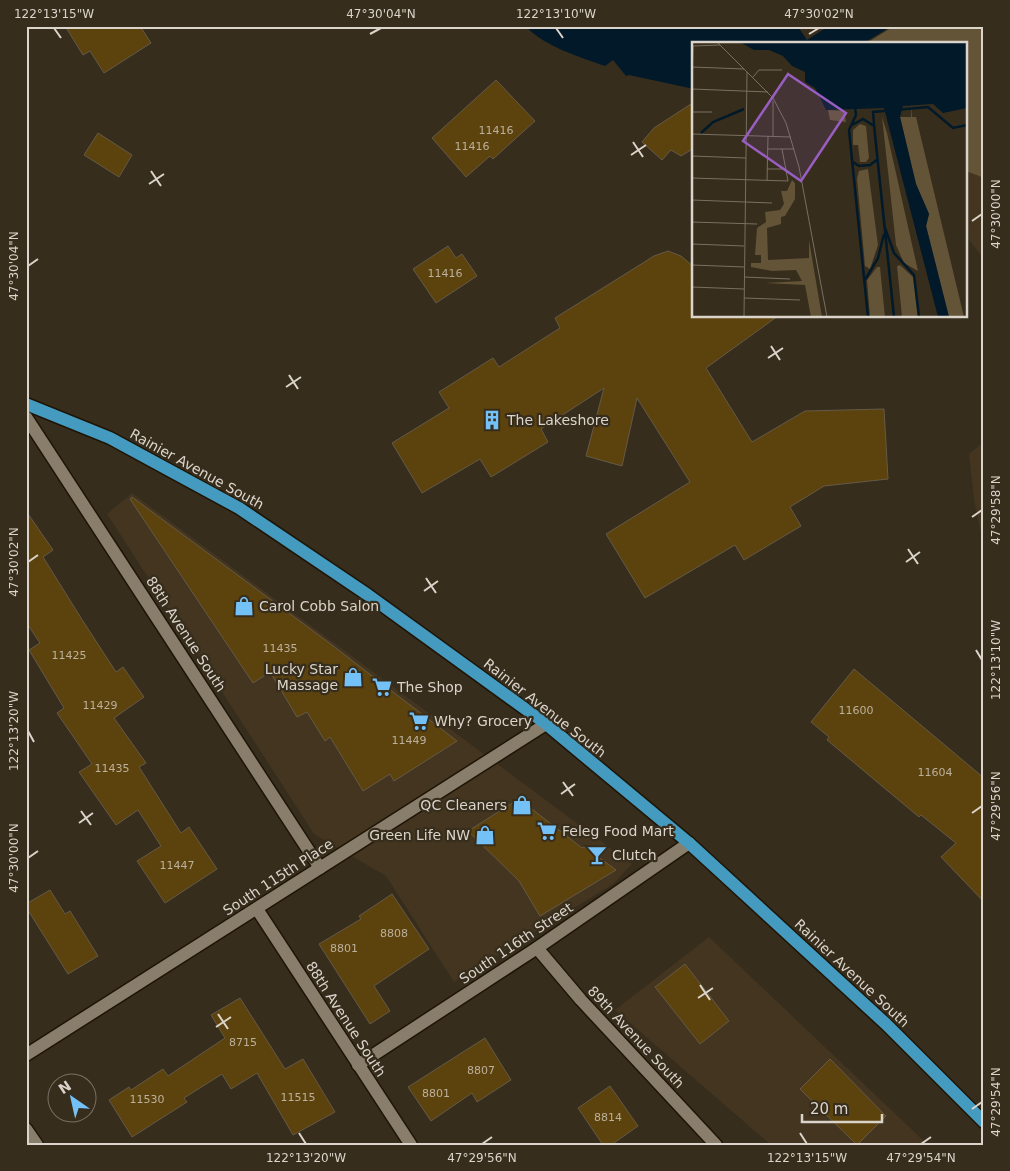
<svg xmlns="http://www.w3.org/2000/svg" width="1010" height="1171" font-family="'DejaVu Sans',sans-serif">
	<rect width="100%" height="100%" fill="#372d1d"/>
	<!-- built -->
	<g fill="#43351f">
		<path d="M966,171L984,178V259L966,236Z"/>
		<path d="M984,442V548L974,499L969,454Z"/>
		<path d="M132,493L632,864L613,884L454,982L386,876L314,834L107,514Z"/>
		<path d="M709,937L926,1143L924,1145H771L615,1010Z"/>
	</g>
	<!-- green -->
	<path fill="#635337" d="M894,26H984V178L966,171V44H865Z"/>
	<!-- water -->
	<path fill="#011929" d="M525,26H892L862,44H694V89L629,75L626,76L613,60L605,66C577,56 546,47 525,26Z"/>
	<!-- pier -->
	<path fill="#372d1d" d="M801,26H829L807,40L799,28Z"/>
	<!-- building -->
	<g fill="#5c420d" stroke="#655a48">
		<path d="M65,26H140L151,43L104,73L90,51L83,55Z"/>
		<path d="M496,80L535,121L493,159L490,156L466,177L432,138Z"/>
		<path d="M694,102V148L681,156L671,150L662,160L642,142L654,128Z"/>
		<path d="M98,133L132,155L119,177L84,155Z"/>
		<path d="M448,246L456,258L462,254L477,276L436,303L413,269Z"/>
		<path d="M668,251L681,256L694,267V316H778L706,368L752,442L805,411L884,409L888,479L824,486L790,507L801,526L744,560L735,545L645,598L606,534L690,482L637,398L622,466L586,456L604,388L541,429L548,442L491,477L480,459L422,493L392,443L449,408L439,392L493,358L499,367L560,328L555,318L654,256Z"/>
		<path d="M132,497L324,639L457,741L394,781L390,774L363,791L330,737L325,741L307,712L297,717L270,672L253,683L130,499Z"/>
		<path d="M26,511L53,550L43,557L81,618L116,672L123,667L144,697L114,718L146,763L139,767L181,833L189,827L217,869L165,903L137,861L161,846L138,810L116,825L79,772L92,764L57,713L64,708L29,650L40,643L26,622Z"/>
		<path d="M854,669L984,778V902L941,857L956,843L921,815L919,817L827,740L829,737L811,722Z"/>
		<path d="M519,799L582,848L585,847L616,870L540,916L519,881L468,831Z"/>
		<path d="M50,890L65,914L70,911L98,956L68,974L26,907V904Z"/>
		<path d="M392,894L429,949L374,986L390,1011L370,1024L319,944L361,919L359,916Z"/>
		<path d="M685,964L729,1021L700,1044L655,987Z"/>
		<path d="M240,998L285,1069L303,1059L335,1112L293,1135L257,1073L231,1089L222,1074L184,1098L187,1102L132,1137L109,1100L129,1087L131,1090L163,1069L168,1076L225,1038L211,1015Z"/>
		<path d="M485,1038L511,1080L477,1102L472,1093L431,1121L408,1087Z"/>
		<path d="M830,1059L886,1116L857,1145L800,1089Z"/>
		<path d="M610,1086L638,1126L611,1145H603L578,1108Z"/>
	</g>
	<g fill="none" stroke-linecap="round" stroke-linejoin="round">
		<defs>
			<g id="minor">
				<path d="M26,417L320,868"/>
				<path d="M257,909L411,1145"/>
				<path d="M537,948L581,1000L716,1145"/>
				<path d="M26,1055L546,724"/>
				<path d="M358,1065L537,948L689,843"/>
				<path d="M26,1129L37,1145"/>
			</g>
			<path id="major" d="M26,404L110,438L239,508L368,595L546,724L689,843L886,1024L984,1122"/>
		</defs>
		<!-- minor casing -->
		<use href="#minor" stroke="#1e1506" stroke-width="15"/>
		<!-- major casing -->
		<use href="#major" stroke="#1e1506" stroke-width="15"/>
		<!-- minor -->
		<use href="#minor" stroke="#897e6b" stroke-width="12"/>
		<!-- major -->
		<use href="#major" stroke="#459ac0" stroke-width="12"/>
	</g>
	<!-- ticks -->
	<path fill="none" stroke="#dbd4ca" stroke-width="2" d="M54,28L61,38M556,28L563,38M370,34L381,28M809,34L819,28M633,142L643,157M631,155L646,145M151,171L161,186M149,184L164,174M972,221L982,214M28,266L38,259M771,346L780,360M768,358L783,348M289,375L298,389M286,387L301,377M972,517L982,510M908,549L918,564M28,562L38,555M906,562L920,552M426,578L436,593M424,591L438,581M976,650L982,660M28,731L34,742M563,782L573,796M561,794L575,784M81,811L91,825M972,813L982,806M79,823L93,813M28,858L38,851M700,985L710,1000M698,998L713,988M218,1014L228,1029M216,1027L231,1017M972,1109L982,1102M299,1133L306,1144M800,1133L807,1144M482,1144L492,1137M921,1144L931,1137"/>
	<!-- icons -->
	<defs>
		<symbol id="building-bare" viewBox="-9 -9 18 18"><path d="M-4-6H4V6H1V3H-1V6H-4ZM-2.5-4.3h1.7v1.8h-1.7ZM.8-4.3h1.7v1.8H.8ZM-2.5-1h1.7V.8h-1.7ZM.8-1h1.7V.8H.8Z" fill="#73c1f6" stroke="#372d1d" stroke-width="2.5" paint-order="stroke"/></symbol>
		<symbol id="shop-bare" viewBox="-9 -9 18 18"><path d="M-5-2.5h2.3a2.7 3.5 0 0 1 5.4 0H5L5.5 6h-11ZM-1.5-2.5h3a1.5 2.3 0 0 0-3 0Z" fill="#73c1f6" stroke="#372d1d" stroke-width="2.5" paint-order="stroke"/></symbol>
		<symbol id="supermarket-bare" viewBox="-9 -9 18 18"><path d="M-6-5.5h2.5l.6 2H6L4.5 2H-2.5L-4.4-4H-6ZM-1.5 3.2a1.3 1.3 0 1 0 .1 0ZM3 3.2a1.3 1.3 0 1 0 .1 0Z" fill="#73c1f6" stroke="#372d1d" stroke-width="2.5" paint-order="stroke"/></symbol>
		<symbol id="bar-bare" viewBox="-9 -9 18 18"><path d="M-6-5H6L.8 .8V4.5H3.5V6h-7V4.5H-.8V.8Z" fill="#73c1f6" stroke="#372d1d" stroke-width="2.5" paint-order="stroke"/></symbol>
	</defs>
	<g fill-rule="evenodd">
		<use href="#building-bare" x="478" y="406" width="28" height="28"/>
		<use href="#shop-bare" x="230" y="592" width="28" height="28"/>
		<use href="#shop-bare" x="339" y="663" width="28" height="28"/>
		<use href="#supermarket-bare" x="368" y="673" width="28" height="28"/>
		<use href="#supermarket-bare" x="405" y="707" width="28" height="28"/>
		<use href="#shop-bare" x="508" y="791" width="28" height="28"/>
		<use href="#supermarket-bare" x="533" y="817" width="28" height="28"/>
		<use href="#shop-bare" x="471" y="821" width="28" height="28"/>
		<use href="#bar-bare" x="583" y="841" width="28" height="28"/>
	</g>
	<g text-anchor="middle" dominant-baseline="central" stroke-width="4.5" stroke-linejoin="round" paint-order="stroke">
		<!-- number labels -->
		<g font-size="11" fill="#bbb09b">
			<text x="496" y="130">11416</text>
			<text x="472" y="146">11416</text>
			<text x="445" y="273">11416</text>
			<text x="280" y="648">11435</text>
			<text x="69" y="655">11425</text>
			<text x="100" y="705">11429</text>
			<text x="856" y="710">11600</text>
			<text x="409" y="740">11449</text>
			<text x="112" y="768">11435</text>
			<text x="935" y="772">11604</text>
			<text x="177" y="865">11447</text>
			<text x="394" y="933">8808</text>
			<text x="344" y="948">8801</text>
			<text x="243" y="1042">8715</text>
			<text x="481" y="1070">8807</text>
			<text x="436" y="1093">8801</text>
			<text x="298" y="1097">11515</text>
			<text x="147" y="1099">11530</text>
			<text x="608" y="1117">8814</text>
		</g>
		<!-- poi labels -->
		<g font-size="14" fill="#dbd4ca" stroke="#372d1d" text-anchor="start">
			<text x="507" y="420">The Lakeshore</text>
			<text x="259" y="606">Carol Cobb Salon</text>
			<text x="338" y="669" text-anchor="end">Lucky Star<tspan x="338" dy="16">Massage</tspan></text>
			<text x="397" y="687">The Shop</text>
			<text x="434" y="721">Why? Grocery</text>
			<text x="507" y="805" text-anchor="end">QC Cleaners</text>
			<text x="562" y="831">Feleg Food Mart</text>
			<text x="470" y="835" text-anchor="end">Green Life NW</text>
			<text x="612" y="855">Clutch</text>
		</g>
		<!-- street labels -->
		<g font-size="14" fill="#dbd4ca" stroke="#372d1d">
			<text transform="translate(197 469) rotate(29)">Rainier Avenue South</text>
			<text transform="translate(186 634) rotate(57)">88th Avenue South</text>
			<text transform="translate(545 708) rotate(38)">Rainier Avenue South</text>
			<text transform="translate(278 877) rotate(-33)">South 115th Place</text>
			<text transform="translate(516 943) rotate(-34)">South 116th Street</text>
			<text transform="translate(852 973) rotate(43)">Rainier Avenue South</text>
			<text transform="translate(346 1019) rotate(57)">88th Avenue South</text>
			<text transform="translate(636 1037) rotate(47)">89th Avenue South</text>
		</g>
	</g>
	<!-- overview -->
	<g transform="translate(692 42)">
		<rect width="275" height="275" fill="#372d1d"/>
		<path d="M219,63L220,75H224L272,275H257L234,184L237,172L224,142L208,75H219ZM136,68L152,69L154,80L138,78ZM190,75L195,91L226,229L212,221L204,203ZM168,82L174,84L177,116L174,120H168L166,103H161V88ZM176,127L186,203L178,227L173,224L165,137L167,129ZM100,138L103,141V157L93,174L89,175V182L75,186L76,218L117,216V198L130,275H119L113,243L73,241L110,239L104,228L80,229L59,225V221H69V213H63L65,186L74,180L73,170L88,168L92,162L89,149H95ZM208,223L222,236L226,275H210L205,224ZM185,225H188L193,275H178L175,238Z" fill="#635337"/>
		<path d="M48,0H275V66L251,71L241,62L211,64L208,75L224,142L237,172L234,184L257,275H246L192,66L134,68L123,46L113,40V30L100,24L91,14L77,8H62Z" fill="#011929"/>
		<path fill="none" stroke="#011929" stroke-width="2.5" d="M163,65L164,73L157,88L176,275M160,83L171,77L182,84M9,91L21,80L52,67M183,93L181,70L236,65L261,86L275,83M183,93L202,275M161,120L167,124L178,123L186,117M193,186L202,211L222,233L227,275M173,238L186,216L192,192"/>
		<path fill="none" stroke="#797062" stroke-width="1" d="M25,0L81,56L94,81L107,125L135,275M1,4L28,3M0,25L52,27M61,35L67,28H90M0,39L1,4M0,47L76,50M0,70H20M0,92L99,95M81,94V59M75,107H102M0,114L54,116M75,127H93M0,136L96,139L90,107M75,139L76,94M0,158L80,161M0,180L65,182M0,202L52,204M0,223L52,225M52,235L98,237M0,245L52,247M52,256L108,258M52,275L55,30"/>
		<path fill="#985ec2" fill-opacity="0.15" stroke="#985ec2" stroke-width="2.5" d="M96,32L154,71L109,139L51,99Z"/>
		<rect width="275" height="275" fill="none" stroke="#dbd4ca" stroke-width="2.5"/>
	</g>
	<!-- border -->
	<rect width="1010" height="1171" fill="none" stroke="#372d1d" stroke-width="55"/>
	<!-- north arrow -->
	<g transform="translate(72 1098) rotate(326)"><circle r="24" fill="#372d1d" stroke="#797062"/>
	<path d="M0-4L9 19L0 12L-9 19Z" fill="#73c1f6"/>
	<text y="-8" font-size="14" font-weight="bold" text-anchor="middle" fill="#dbd4ca">N</text>
	</g>
	<!-- scale -->
	<path d="M802 1114v8h80v-8" fill="none" stroke="#dbd4ca" stroke-width="2.5"/>
	<text x="810" y="1114" font-size="15" fill="#dbd4ca" stroke="#372d1d" stroke-width="4" paint-order="stroke">20 m</text>
	<rect x="28" y="28" width="954" height="1116" fill="none" stroke="#dbd4ca" stroke-width="2"/>
	<g font-size="12" text-anchor="middle" fill="#dbd4ca">
		<text x="54" y="18">122°13'15"W</text>
		<text x="381" y="18">47°30'04"N</text>
		<text x="556" y="18">122°13'10"W</text>
		<text x="819" y="18">47°30'02"N</text>
		<text transform="translate(996 214) rotate(-90)" y="4">47°30'00"N</text>
		<text transform="translate(14 266) rotate(-90)" y="4">47°30'04"N</text>
		<text transform="translate(996 510) rotate(-90)" y="4">47°29'58"N</text>
		<text transform="translate(14 562) rotate(-90)" y="4">47°30'02"N</text>
		<text transform="translate(996 660) rotate(-90)" y="4">122°13'10"W</text>
		<text transform="translate(14 731) rotate(-90)" y="4">122°13'20"W</text>
		<text transform="translate(996 806) rotate(-90)" y="4">47°29'56"N</text>
		<text transform="translate(14 858) rotate(-90)" y="4">47°30'00"N</text>
		<text transform="translate(996 1102) rotate(-90)" y="4">47°29'54"N</text>
		<text x="306" y="1162">122°13'20"W</text>
		<text x="482" y="1162">47°29'56"N</text>
		<text x="807" y="1162">122°13'15"W</text>
		<text x="921" y="1162">47°29'54"N</text>
	</g>
</svg>
